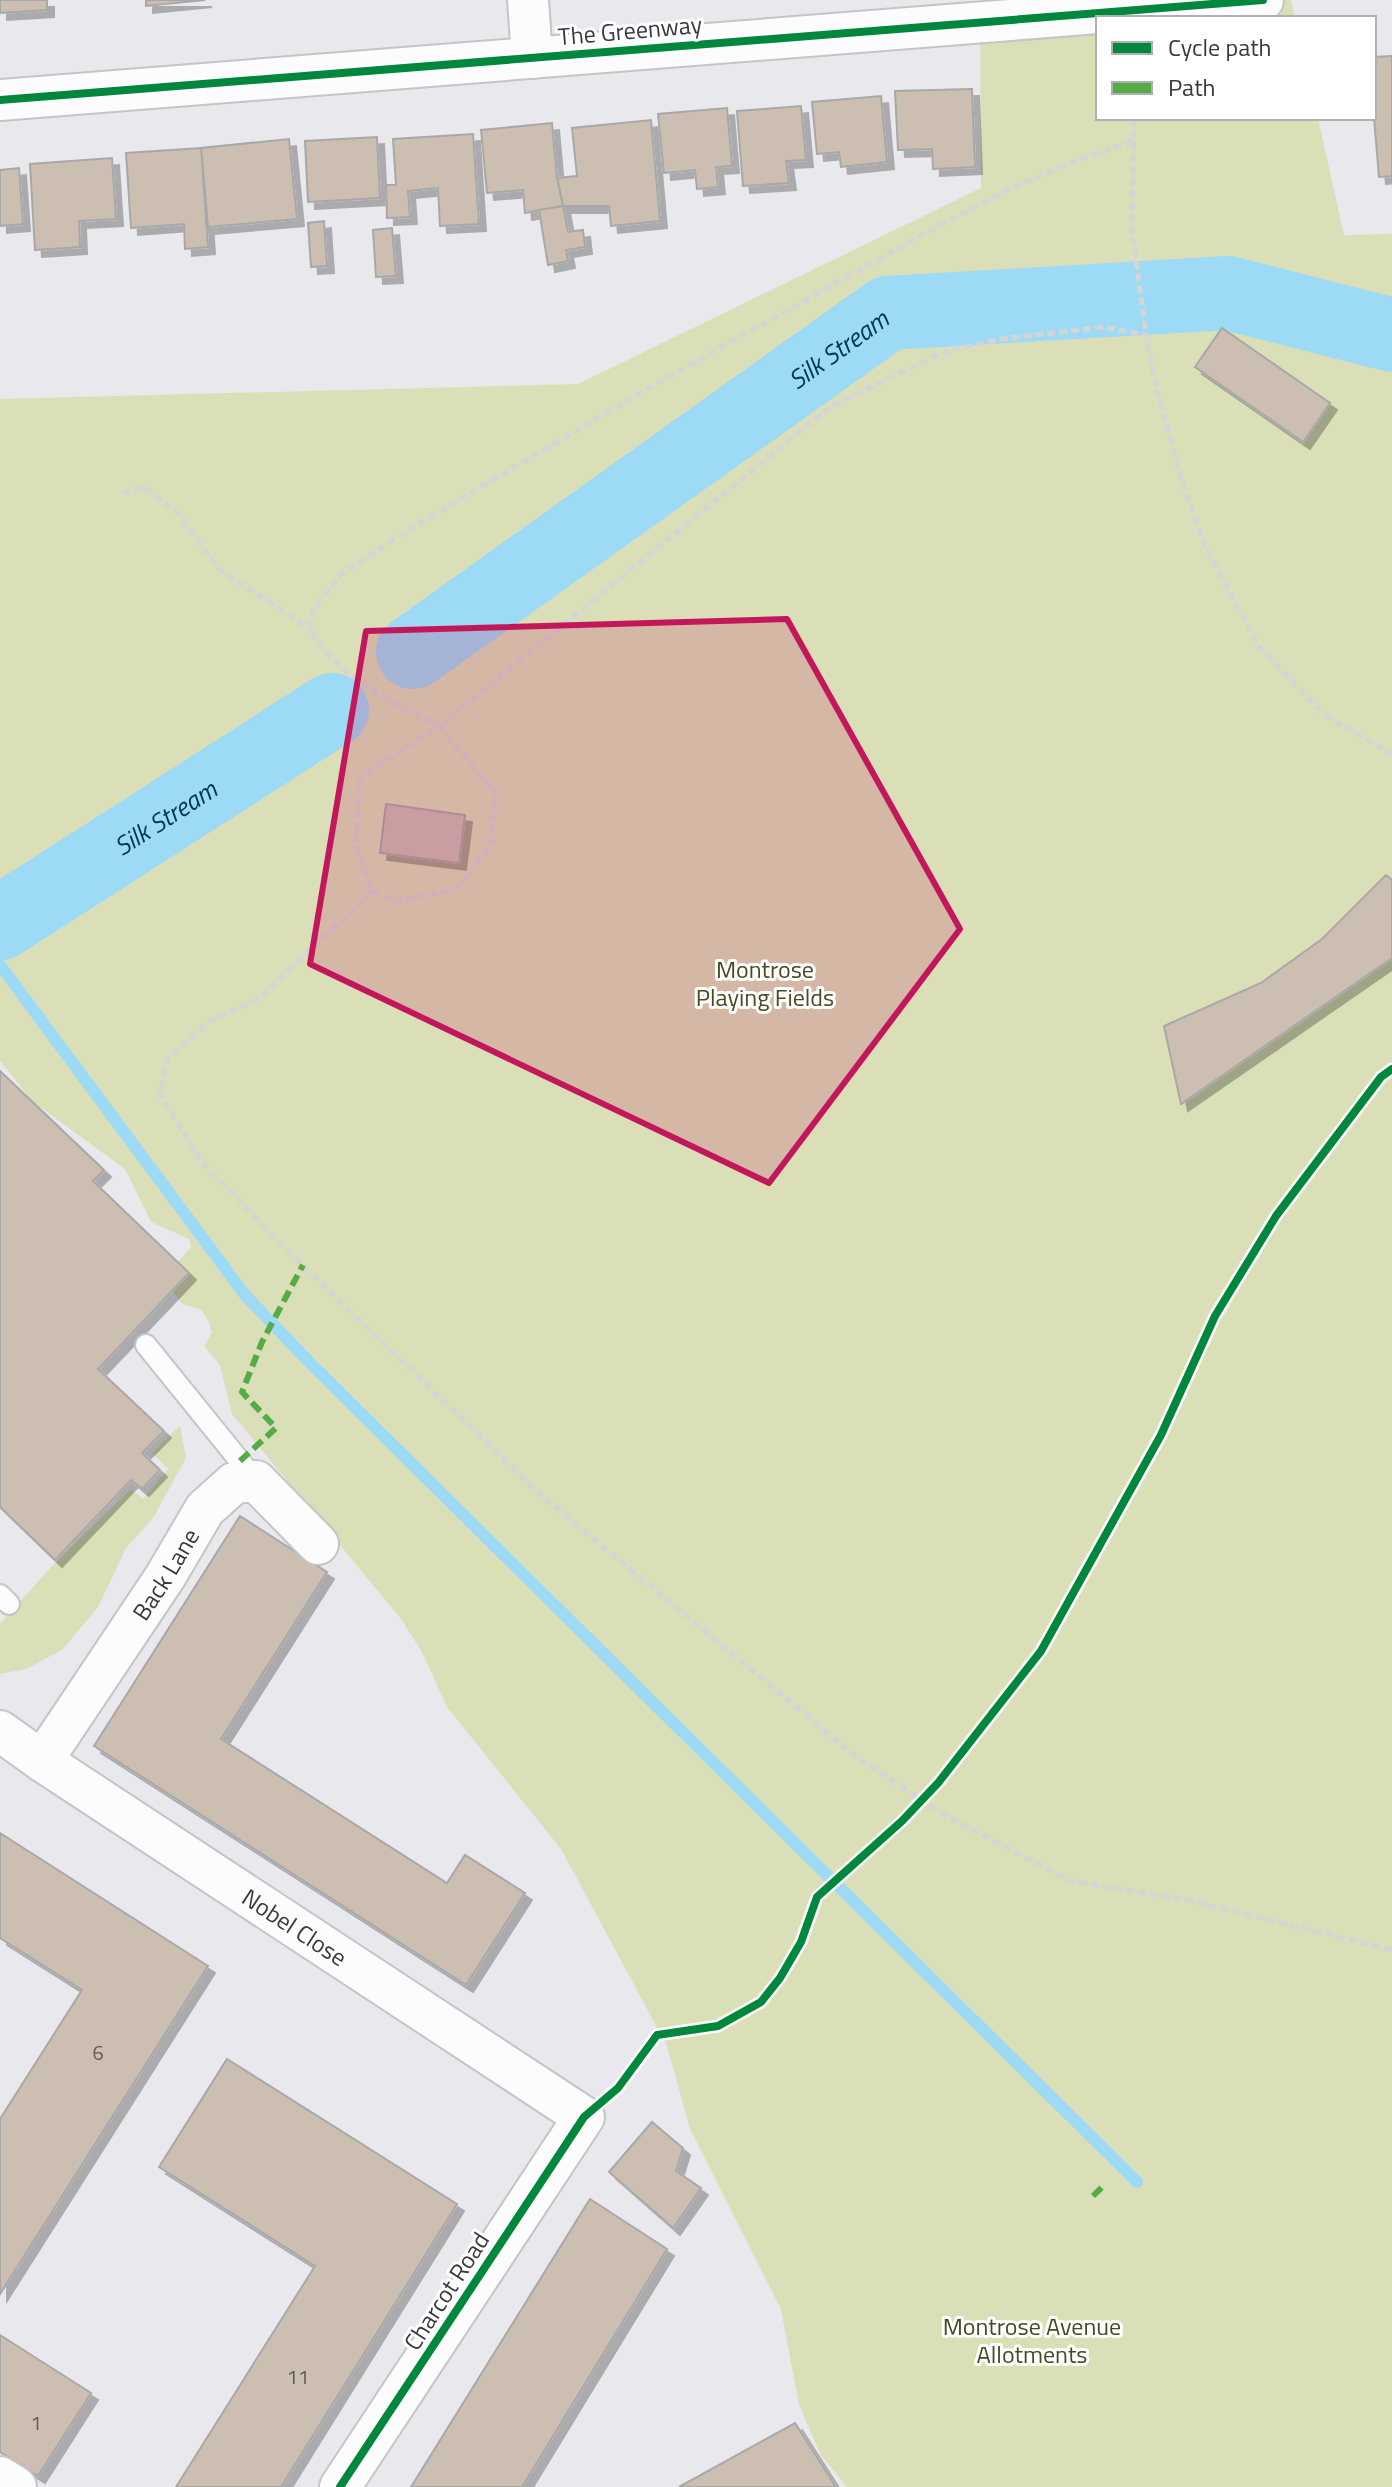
<svg xmlns="http://www.w3.org/2000/svg" width="1392" height="2487" font-family="'Titillium Web',sans-serif">
	<defs>
		<filter id="shadow"><feDropShadow dx="7" dy="7" stdDeviation="0" flood-color="#0004"/></filter>
	</defs>
	<rect width="100%" height="100%" fill="#e9e9ed"/>
	<!-- green -->
	<g fill="#dadfb8">
		<path d="M1112,0H1291L1295,18H1098V118H1318L1344,235L1392,234V2487H847L821,2455L799,2405L781,2309L690,2129L667,2046L561,1849L447,1707L422,1652L401,1619L232,1414L220,1365L204,1346L212,1332C207,1314 203,1307 183,1305L163,1279L191,1247L189,1239L151,1222L125,1169L33,1102L0,1061V399L578,384L981,188L980,9Z"/>
		<path d="M180,1426L186,1458L153,1518L126,1548L98,1607L62,1650L26,1669L0,1674V1624L51,1567L131,1489L143,1499L168,1469L152,1453Z"/>
	</g>
	<g fill="none" stroke-linecap="round" stroke-linejoin="round">
		<!-- stream -->
		<path stroke="#9ddaf5" stroke-width="12" d="M0,965L245,1295L308,1361L1137,2182"/>
		<!-- river -->
		<g stroke="#9ddaf5" stroke-width="74">
			<path id="s1" d="M413,652L888,313L1228,293L1392,335"/>
			<path id="s2" d="M0,923L332,710"/>
		</g>
	</g>
	<!-- building -->
	<g fill="#ccbfb2" stroke="#a8a8a9" stroke-width="2" filter="url(#shadow)">
		<path d="M0,0H47V10L0,13Z"/>
		<path d="M146,0H205L146,6Z"/>
		<path d="M1392,56V176L1379,177L1374,118V57Z"/>
		<path d="M972,89L975,167L933,169L932,149L898,150L895,91Z"/>
		<path d="M881,96L887,162L841,167L839,152L817,154L812,102Z"/>
		<path d="M801,106L806,160L786,161L789,183L743,186L737,111Z"/>
		<path d="M727,108L732,166L716,167L718,187L697,189L695,170L664,173L658,114Z"/>
		<path d="M651,120L660,221L611,226L609,206H563L557,178L577,176L572,128Z"/>
		<path d="M552,123L557,178L563,206L525,213L523,190L487,193L481,130Z"/>
		<path d="M473,134L479,224L440,226L438,188L408,191L410,217L387,218L386,185H396L393,139Z"/>
		<path d="M377,137L380,198L308,202L305,141Z"/>
		<path d="M289,139L297,219L208,227L201,148Z"/>
		<path d="M201,148L208,247L185,249L184,224L131,228L126,153Z"/>
		<path d="M112,158L116,219L79,221L80,247L35,250L30,164Z"/>
		<path d="M19,168L23,224L0,226V170Z"/>
		<path d="M563,206L568,232L583,230L585,247L566,250L568,261L548,265L539,210Z"/>
		<path d="M324,221L327,266L311,267L308,223Z"/>
		<path d="M392,228L396,276L376,277L373,230Z"/>
		<path d="M1222,328L1330,403L1303,442L1195,367Z"/>
		<path d="M386,804L465,815L459,863L380,853Z"/>
		<path d="M1386,875L1392,880V958L1181,1104L1164,1026L1261,983L1322,939Z"/>
		<path d="M0,1071L104,1170L93,1181L189,1273L98,1369L164,1431L142,1453L160,1470L142,1489L131,1480L55,1560L0,1507Z"/>
		<path d="M240,1516L327,1572L221,1739L447,1883L465,1855L525,1893L466,1985L94,1746Z"/>
		<path d="M0,1833L208,1966L0,2294V2119L82,1990L0,1938Z"/>
		<path d="M227,2059L457,2204L281,2487H176L315,2266L159,2167Z"/>
		<path d="M652,2122L683,2148L676,2171L701,2188L673,2228L609,2172Z"/>
		<path d="M590,2199L667,2249L522,2487H411Z"/>
		<path d="M0,2335L91,2393L38,2476L0,2452Z"/>
		<path d="M795,2423L836,2487H679Z"/>
	</g>
	<g fill="none" stroke-linecap="round" stroke-linejoin="round">
		<defs>
			<g id="service">
				<path d="M146,1345L256,1481"/>
				<path d="M0,1595L9,1604"/>
			</g>
			<g id="minor">
				<path d="M528,0L532,58"/>
				<path d="M0,100L1263,0"/>
				<path id="s3" d="M0,1731L42,1761L584,2117L340,2487"/>
				<path id="s4" d="M42,1761L165,1577L205,1509L234,1483L256,1481L318,1544"/>
				<path d="M0,2477L16,2487"/>
			</g>
		</defs>
		<!-- service casing -->
		<use href="#service" stroke="#c4c5c8" stroke-width="24"/>
		<!-- minor casing -->
		<use href="#minor" stroke="#c4c5c8" stroke-width="44"/>
		<!-- path -->
		<g stroke="#d5d5d6" stroke-width="5" stroke-dasharray="8 4" stroke-linecap="butt">
			<path d="M1134,118L1132,230L1146,335"/>
			<path d="M1133,141L1072,162L1004,192L922,235L654,385L435,514L342,573L314,608L310,629C335,675 393,703 439,726L360,778L356,845L372,891L259,999L211,1020L167,1059L160,1095L201,1161L290,1253L542,1496L854,1755L943,1814L1071,1881L1187,1900L1392,1950"/>
			<path d="M123,493L144,487L178,513L219,569L310,629"/>
			<path d="M372,891L395,901L457,889L490,847L496,794L439,726L829,408L941,353L1001,339L1103,327L1146,335L1157,390L1180,475L1205,546L1259,647L1324,715L1392,754"/>
		</g>
		<!-- service -->
		<use href="#service" stroke="#fcfcfc" stroke-width="20"/>
		<!-- minor -->
		<use href="#minor" stroke="#fcfcfc" stroke-width="40"/>
		<!-- quiet -->
		<g stroke="#55ac46" stroke-width="6" stroke-dasharray="12 6" stroke-linecap="butt">
			<path d="M240,1461L276,1428L242,1392L262,1342L303,1265"/>
			<path d="M1093,2196L1103,2186"/>
		</g>
		<defs>
			<g id="cycleway">
				<path d="M0,100L1263,0"/>
				<path d="M340,2487L584,2117L618,2088L657,2035L718,2026L761,2002L780,1978L801,1942L817,1897L902,1821L938,1783L1041,1651L1161,1435L1215,1316L1276,1216L1381,1077L1392,1069"/>
			</g>
		</defs>
		<!-- cycleway casing -->
		<use href="#cycleway" stroke="#fff" stroke-width="13"/>
		<!-- cycleway -->
		<use href="#cycleway" stroke="#00873e" stroke-width="8"/>
	</g>
	<!-- marked area -->
	<path fill="#c2185b" fill-opacity="0.2" stroke="#c2185b" stroke-width="6" stroke-linejoin="round" d="M787,619L960,929L769,1183L310,964L366,631Z"/>
	<g text-anchor="middle" dominant-baseline="central" stroke-width="6" stroke-linejoin="round" paint-order="stroke">
		<!-- number labels -->
		<g font-size="20" fill="#5d5a59">
			<text x="98" y="2052">6</text>
			<text x="298" y="2376">11</text>
			<text x="36" y="2422">1</text>
		</g>
		<!-- street labels -->
		<g font-size="24" fill="#38393b" stroke="#fff">
			<text transform="translate(630 30) rotate(-5)">The Greenway</text>
			<text stroke="none"><textPath href="#s4" startOffset="224">Back Lane</textPath></text>
			<text stroke="none"><textPath href="#s3" startOffset="354">Nobel Close</textPath></text>
			<text transform="translate(446 2291) rotate(-57)">Charcot Road</text>
		</g>
		<!-- park labels -->
		<g font-size="24" fill="#474b22" stroke="#fff">
			<text x="765" y="969">Montrose<tspan x="765" dy="28">Playing Fields</tspan></text>
			<text x="1032" y="2326">Montrose Avenue<tspan x="1032" dy="28">Allotments</tspan></text>
		</g>
		<!-- water labels -->
		<g font-size="26" font-style="italic" fill="#00374a" stroke="#fff">
			<text stroke="none"><textPath href="#s1" startOffset="522">Silk Stream</textPath></text>
			<text stroke="none"><textPath href="#s2" startOffset="196">Silk Stream</textPath></text>
		</g>
	</g>
	<!-- legend -->
	<rect x="1096" y="16" width="280" height="104" fill="#ffffff" stroke="#afb0b1" stroke-width="2"/>
	<rect x="1112" y="42" width="40" height="12" fill="#00873e" stroke="#afb0b1" stroke-width="2"/>
	<text x="1168" y="56" font-size="24" fill="#38393b">Cycle path</text>
	<rect x="1112" y="82" width="40" height="12" fill="#55ac46" stroke="#afb0b1" stroke-width="2"/>
	<text x="1168" y="96" font-size="24" fill="#38393b">Path</text>
</svg>
